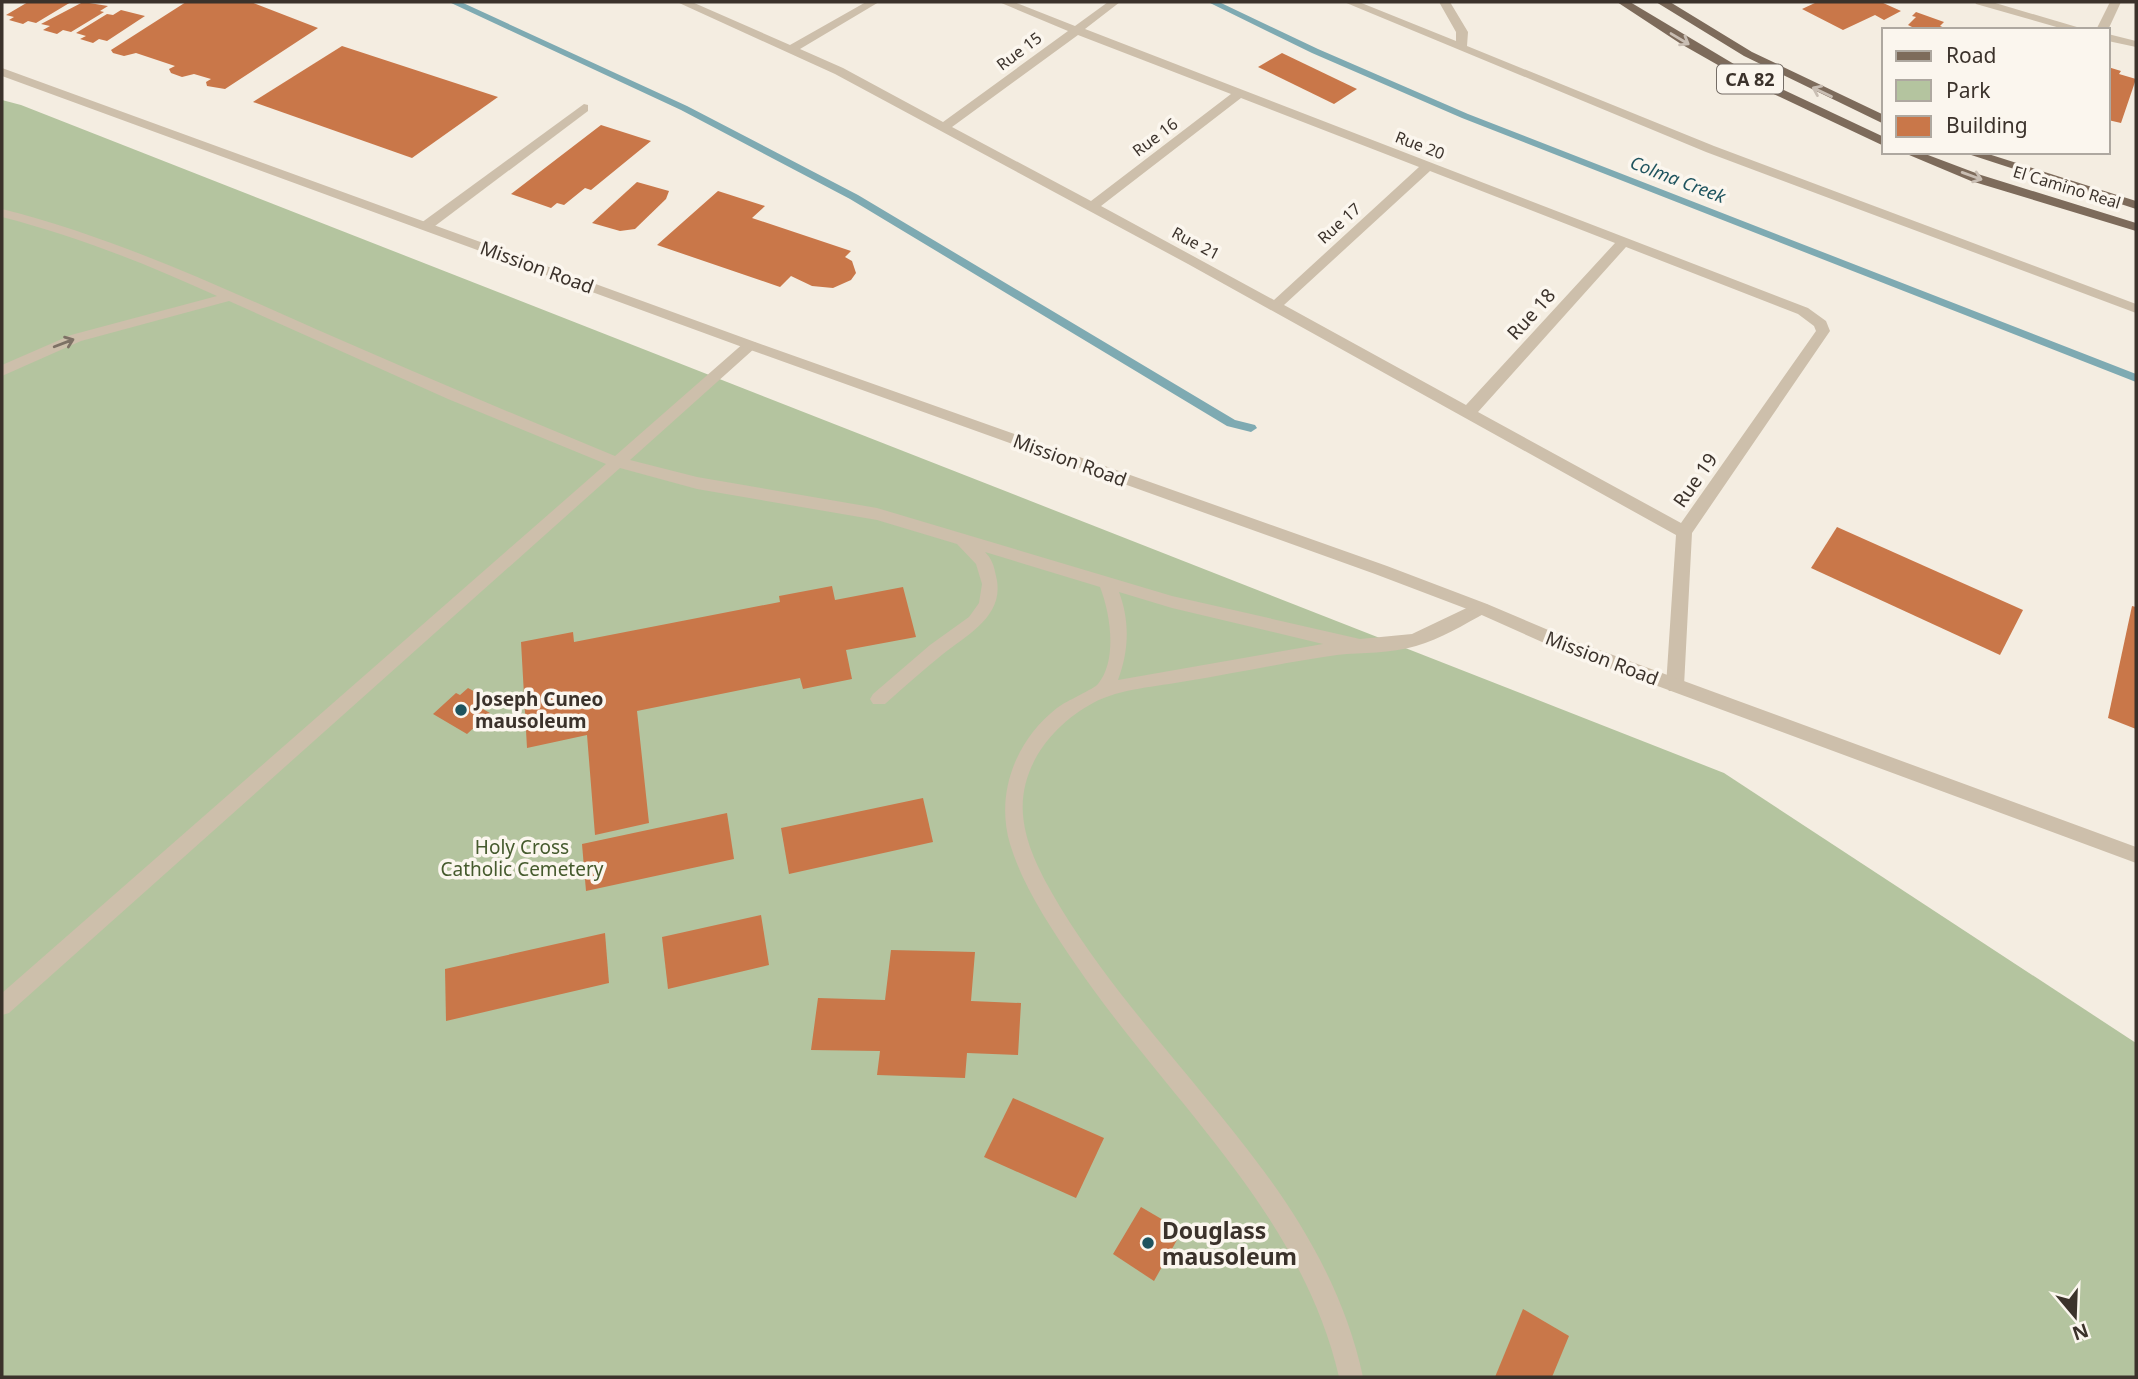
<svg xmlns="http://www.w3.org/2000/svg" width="2138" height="1379" font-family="'Noto Sans',sans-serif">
	<rect width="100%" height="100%" fill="#f4ede1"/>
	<!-- green -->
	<path fill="#b4c49f" d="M2,100L21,105L1724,773L2136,1043V1377H2Z"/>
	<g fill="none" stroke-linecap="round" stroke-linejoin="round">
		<!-- stream -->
		<g fill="#7eaab2" fill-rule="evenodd">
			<path d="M449,2H461L687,106L858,195L1235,420L1255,425L1257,428L1251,432L1227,426L850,199L681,110Z"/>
			<path d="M1208,2H1219L1318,49L1468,114L2136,374V382L1462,118L1312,53Z"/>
		</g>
	</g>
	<!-- building -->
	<g fill="#c97749">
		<path d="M28,2H71L36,23L28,21L23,24L9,20L14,17L6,15Z"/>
		<path d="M83,2L108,6L100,11L104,12L71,32L63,30L57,34L43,30L50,26L41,24Z"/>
		<path d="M186,2H251L318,28L225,89L207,86L206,82L211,79L194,74L182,77L171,73L169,69L175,66L136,53L124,56L113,53L111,50Z"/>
		<path d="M1817,2H1881L1901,11L1884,20L1875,15L1843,30L1802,9Z"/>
		<path d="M121,10L145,16L107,41L99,39L93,43L80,39L86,36L76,33L107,14L113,15Z"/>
		<path d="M1916,12L1944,22L1940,26L1950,30H1909L1912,27L1908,25L1916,17L1912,16Z"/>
		<path d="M342,46L498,97L412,158L253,102Z"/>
		<path d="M1282,53L1357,89L1334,104L1258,67Z"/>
		<path d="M2108,67L2121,71L2119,74L2136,79L2121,123L2108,120Z"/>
		<path d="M601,125L651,141L591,190L585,188L564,205L557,203L551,208L511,194Z"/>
		<path d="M637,182L669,191L666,199L635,229L620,231L592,223Z"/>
		<path d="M718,191L765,206L752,218L851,251L845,257L852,261L856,273L851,280L833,288L812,286L791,276L780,287L657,245Z"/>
		<path d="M1837,527L2023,610L2000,655L1811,568Z"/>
		<path d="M832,586L835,600L903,587L916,637L846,650L852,679L803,689L800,678L637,711L649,823L595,835L587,735L527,748L521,642L573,632L574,642L780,602L779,596Z"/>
		<path d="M2132,606L2136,607V729L2108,718Z"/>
		<path d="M468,688L490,700L481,708L490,713L467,734L433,714L456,693L460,695Z"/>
		<path d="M923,798L933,842L789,874L781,828Z"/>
		<path d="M727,813L734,859L586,891L582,844Z"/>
		<path d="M761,915L769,965L668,989L662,937Z"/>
		<path d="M605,933L609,983L446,1021L445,969Z"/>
		<path d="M891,950L975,952L971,1001L1021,1003L1018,1055L967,1053L965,1078L877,1075L880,1051L811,1050L818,998L885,1000Z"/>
		<path d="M1013,1098L1104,1138L1076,1198L984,1157Z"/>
		<path d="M1141,1207L1182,1231L1154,1281L1113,1254Z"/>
		<path d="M1523,1309L1569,1336L1552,1377H1495Z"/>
	</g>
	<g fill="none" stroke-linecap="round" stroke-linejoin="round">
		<!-- lane -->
		<g fill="#cdbfab" fill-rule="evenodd">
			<path d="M677,2H692L790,45L866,2H879L800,49L843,68L943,122L1068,31L999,2H1014L1075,26L1108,2H1120L1085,29L1808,308L1826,321L1830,331L1692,533L1684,686L1681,691H1669L1666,686L1676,535L1188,264L835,74ZM1078,35L1231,94L1091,201L952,127ZM1241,98L1419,167L1274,300L1101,206ZM1430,171L1615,243L1466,405L1284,305ZM1626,247L1798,314L1814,326L1816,331L1681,523L1478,412Z"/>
			<path d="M1344,2H1359L1456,41V32L1439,2H1450L1468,32L1467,46L1714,146L2136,304V313L1706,152Z"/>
			<path d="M584,104L588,105V111L431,229H421V223Z"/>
			<path d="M2,209C113,237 214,284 318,330C416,373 515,415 615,456L745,342H755L757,345L755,348L630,460L697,477L877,508L1172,596L1360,639L1412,634L1475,604H1487L1489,608L1487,612C1463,625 1441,639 1416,646C1390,654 1363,652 1337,655C1287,662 1237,673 1187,681C1156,687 1121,688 1093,703C1052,725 1019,767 1023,815C1026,850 1045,881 1062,910C1120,1004 1198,1082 1263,1170C1309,1232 1347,1301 1363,1377H1339C1301,1212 1168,1100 1076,965C1051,928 1023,887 1010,844C995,793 1016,740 1057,708C1066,701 1094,689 1098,684C1118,660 1110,612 1100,587L985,552C992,559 994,566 996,576C1006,615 968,634 943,654C923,670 904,687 885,704H873L870,699L873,694L930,645L969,617L979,603L982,584L976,564L957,544L877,520L697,489L620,468L9,1013L2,1015V993L606,464L448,399L229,301L81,341L2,376V365L71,335L217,296C147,264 76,236 2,217ZM1119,592L1172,608L1323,644L1118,680C1129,651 1130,621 1119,592Z"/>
		</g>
		<!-- street -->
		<g fill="#cdbfab" fill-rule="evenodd">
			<path d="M1975,2H1992L2087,30H2067L1976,4Z"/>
			<path d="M2110,2H2121L2108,30H2096Z"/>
			<path d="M2108,34L2136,41V47L2108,41Z"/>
			<path d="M2,68L755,342L1387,566L1487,604L1572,640L2136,847V863L1560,650L1475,612L1375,574L745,348L2,76Z"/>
		</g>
		<!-- primary -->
		<g fill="#7d6b5b" fill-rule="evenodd">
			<path d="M1617,2H1630L1754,76L1884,137V146L1746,81L1681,44Z"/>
			<path d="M1656,2H1670L1752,52L1884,115V124L1744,56Z"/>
			<path d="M1902,152H1920L1981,175L2136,223V231L1971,181Z"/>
			<path d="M1962,152H1982L2136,201V209Z"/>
		</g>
	</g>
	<!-- one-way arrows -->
	<defs><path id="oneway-shaft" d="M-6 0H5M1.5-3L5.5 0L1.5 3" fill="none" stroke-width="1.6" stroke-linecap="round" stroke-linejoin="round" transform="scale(1.75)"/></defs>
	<g stroke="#c9beb3">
		<use href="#oneway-shaft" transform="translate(1680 39) rotate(31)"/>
		<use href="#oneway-shaft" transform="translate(1822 92) rotate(-155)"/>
		<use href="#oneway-shaft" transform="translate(1972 176) rotate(20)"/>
	</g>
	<use stroke="#7d7165" href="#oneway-shaft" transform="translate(64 343) rotate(-21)"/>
	<!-- markers -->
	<g fill="#1e535e" stroke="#fbf6ee" stroke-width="2.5">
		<circle cx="461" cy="710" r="7"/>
		<circle cx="1148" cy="1243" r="7"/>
	</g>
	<g text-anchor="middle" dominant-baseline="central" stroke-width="7" stroke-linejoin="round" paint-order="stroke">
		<!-- far-street labels -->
		<g font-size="16" fill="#3b322b" stroke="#fbf6ee">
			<text transform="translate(1019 51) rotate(-37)">Rue 15</text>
			<text transform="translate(1155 137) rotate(-37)">Rue 16</text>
			<text transform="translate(1420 145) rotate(21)">Rue 20</text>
			<text transform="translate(2067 187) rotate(17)">El Camino Real</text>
			<text transform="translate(1339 223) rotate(-42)">Rue 17</text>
			<text transform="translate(1196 243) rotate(28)">Rue 21</text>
		</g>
		<!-- shield labels -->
		<rect fill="#fbf6ee" stroke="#756d66" stroke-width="2" x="1717" y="64.5" width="66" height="29" rx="5"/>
		<g font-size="18" font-weight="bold" fill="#3b322b">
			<text x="1750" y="79">CA 82</text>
		</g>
		<!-- far-water labels -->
		<g font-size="18" font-style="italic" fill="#1e535e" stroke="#fbf6ee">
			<text transform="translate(1678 179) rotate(21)">Colma Creek</text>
		</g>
		<!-- street labels -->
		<g font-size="19" fill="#3b322b" stroke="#fbf6ee">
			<text transform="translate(537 267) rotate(20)">Mission Road</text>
			<text transform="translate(1531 314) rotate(-48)">Rue 18</text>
			<text transform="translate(1070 460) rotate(20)">Mission Road</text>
			<text transform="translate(1695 480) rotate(-55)">Rue 19</text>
			<text transform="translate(1602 658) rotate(21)">Mission Road</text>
		</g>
		<!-- poi labels -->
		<g font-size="19" font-weight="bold" fill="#3b322b" stroke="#fbf6ee" text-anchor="start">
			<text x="475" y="699">Joseph Cuneo<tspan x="475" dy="22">mausoleum</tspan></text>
		</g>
		<!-- park labels -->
		<g font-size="19" fill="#455a2d" stroke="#fbf6ee">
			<text x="522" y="847">Holy Cross<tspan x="522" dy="22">Catholic Cemetery</tspan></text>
		</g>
		<!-- near-poi labels -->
		<g font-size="23" font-weight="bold" fill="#3b322b" stroke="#fbf6ee" text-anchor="start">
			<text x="1162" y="1230">Douglass<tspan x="1162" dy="26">mausoleum</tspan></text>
		</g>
	</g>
	<!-- border -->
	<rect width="2138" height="1379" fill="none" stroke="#3b322b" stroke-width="7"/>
	<!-- legend -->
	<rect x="1882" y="28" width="228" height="126" fill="#fbf6ee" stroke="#aea8a0" stroke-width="2"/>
	<rect x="1896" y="51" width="35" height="10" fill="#7d6b5b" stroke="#aea8a0" stroke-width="2"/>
	<text x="1946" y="63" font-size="21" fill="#3b322b">Road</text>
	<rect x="1896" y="80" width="35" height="21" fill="#b4c49f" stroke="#aea8a0" stroke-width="2"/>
	<text x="1946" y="98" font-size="21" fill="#3b322b">Park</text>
	<rect x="1896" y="116" width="35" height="21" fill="#c97749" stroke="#aea8a0" stroke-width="2"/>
	<text x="1946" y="133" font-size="21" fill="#3b322b">Building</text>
	<!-- north arrow -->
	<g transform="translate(2075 1316) rotate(161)" stroke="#fbf6ee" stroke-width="5" paint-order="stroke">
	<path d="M0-5L12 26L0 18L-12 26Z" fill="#3b322b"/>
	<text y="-10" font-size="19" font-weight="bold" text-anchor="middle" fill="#3b322b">N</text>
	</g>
</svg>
